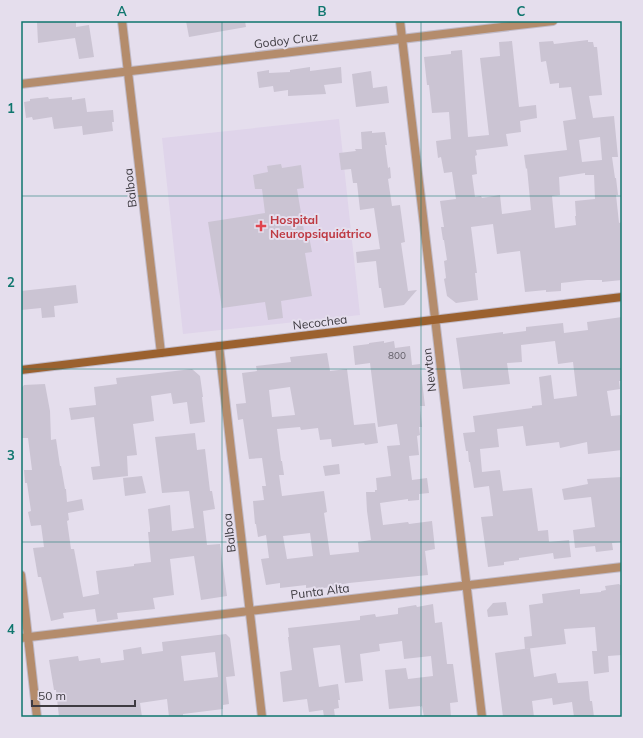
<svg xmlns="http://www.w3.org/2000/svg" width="643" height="738" font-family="Mulish,sans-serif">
	<rect width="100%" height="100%" fill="#e5deed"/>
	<!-- built -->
	<path fill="#dfd4ea" d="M339,119L360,315L183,334L162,138Z"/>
	<!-- building -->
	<g fill="#cbc4d3" fill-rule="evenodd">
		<path d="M45,21H76V27L89,25L94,57L79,59L75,38L38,43L37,22Z"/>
		<path d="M186,21H245L246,27L189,37Z"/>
		<path d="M588,40V42H593L594,47H597L602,95L589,96L593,118L614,116L618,157H612L615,178H616L618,195H616L619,223L622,222V280L602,282V280H587L561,283V291L546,292V290L525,292L520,251L497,254L493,224L471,227L477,273H475L478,300L456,303L447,296L444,279L446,278L444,261L447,260L444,240H443L441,227H444L440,201L456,199L452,172L444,173L441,157L438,158L436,141L451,139L449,112L432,113L429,85H427L424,57L451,54V51L462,50L468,137L489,135L480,58L500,56L499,42L512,41L519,107L536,105L537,118L520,121L521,132L506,134L508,146L476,150L477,155L475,156L477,174L472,175L475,197L481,196L482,198L500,195L502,214L531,210L527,168L526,169L524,155L567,150L563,121L576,119L571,87L559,88V83L550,84L546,61L541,62L539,42L553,41L554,44ZM600,137L602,160L582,162L579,140ZM585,173V175H594L595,199L575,201L576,216H575L576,225L555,228L552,196L560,195L559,177Z"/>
		<path d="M310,67V71L341,67L342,83L324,85L326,94L288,96V90L274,92L273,86L259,88L257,72L269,70V73L290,72V70Z"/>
		<path d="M371,71L373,88L387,86L389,103L356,107L352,74Z"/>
		<path d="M48,97L49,99L72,97V100L85,98L87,112L113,110L114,122H112L113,131L83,135L82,126L54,129L52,117L33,120L32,117L26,118L24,102L30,101V99Z"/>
		<path d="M372,131V133L385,132L387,145H385L388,168L390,167L391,178L388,179L392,206L400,205L405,242L401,243L408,291L417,290L404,305L384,308L381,288H379L376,261L357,263L356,252L380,249L374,208L360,210L357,183H353L351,169L341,170L339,153L356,151L355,149H362L361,132Z"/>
		<path d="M281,164L282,168L301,165L304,188L297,189L304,231H308L312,252L305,253L312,296L281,301L283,318L268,320L265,302L222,308L208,222L265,213L262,189H255L253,175L268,172L267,166Z"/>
		<path d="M76,285L78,303L54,306L55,317L42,318L41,308L21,310V291Z"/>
		<path d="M622,317V381H619L620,389L607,391L611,416L622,415V450L588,454L587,442L560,448L559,442L526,446L523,426L497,429L499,447L480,449L482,472L500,470L503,491L532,488L538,531L548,530L549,542L569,540L571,557L554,559L553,553L519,558V560L504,562V565L488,567L481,517L493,516L489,486L474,488L470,462H469L468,451H466L463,433L475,432L473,416L532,408V406L542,405L539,377L551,375L554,399L577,396L573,362L558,364L555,341L521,345L522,362L507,363L510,384L463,389L456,338L503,332V334L526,331V327L563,323L564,333L588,330L587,322Z"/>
		<path d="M384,341V343L394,341L395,348L410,346L412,365L420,364L425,406H420L422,427H419L420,435L417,436L419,455L409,456L412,480L427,478L429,493L419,494V500L408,501V499L380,503L383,525L408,522L409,524L432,521L435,549L425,551L428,575L349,583L332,586V587L315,589V587L306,588V585L280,588V583L266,585L261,559L269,558L266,535L258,537L256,524H255L253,501L264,500L262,486H266L262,458L249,459L243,419L238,420L236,404L246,403L242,373L257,371L256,366L291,362L290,357L327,353L330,371L347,369L354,425L375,423L378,443L365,445L364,443L332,447L331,439L320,440L318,428L301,430L300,427L277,429L281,461H282L284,475H279L282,496L324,491L327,512L324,513L330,555L359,552L358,542L371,540L367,511L366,492H375V490H377L376,478L391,476L387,446L400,445L397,424L378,427L370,363L355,365L353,346L369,344V343ZM290,387L295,415L272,417L269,390ZM310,533L313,556L287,559L283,536Z"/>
		<path d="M192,369L200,376L203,397H202L205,422L190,424L187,402L173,404L171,393L151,396L154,421L133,424L137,455L127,456L128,476L93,480L91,467L100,466L94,417L71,420L69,408L96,405L94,387L117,384L116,378Z"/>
		<path d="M45,384L50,411L51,440L56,439L60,466H61L65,489H66L67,502L82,499L84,510L68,513L69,520L67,521L71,549H74L83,597L99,594L96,571L134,566V564L151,562L148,532H150V528L148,509L170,505L172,531L194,528L189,491L162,493L155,437L195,433L197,450L205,449L210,491H212L215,509L203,511L207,545L220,544L227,596L201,600L194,556L170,559L174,595L153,598L155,609L117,613L118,619L97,622L95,609L63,613L64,618L51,621L41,577H38L33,548L44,547L41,525L31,526L28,512L31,511L27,483H25L24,470H32L28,438H21V389L24,385Z"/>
		<path d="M339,464L340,474L325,476L323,466Z"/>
		<path d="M142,476L146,493L125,496L123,478Z"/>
		<path d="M622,477V542L612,543L613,550L596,552L595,546L575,548L573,530L595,527L591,497L564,500L562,489L588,484L587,479Z"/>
		<path d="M619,584L620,585H622V655L608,656L609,672L594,674L592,651H597L595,627L564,629L566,644L525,649L524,637L532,636L529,605L543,603L542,594L580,589V594L601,592V591L606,590L605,586Z"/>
		<path d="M506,602L508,615L488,617L487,610L493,603Z"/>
		<path d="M433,604L435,623L442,622L447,664H453L458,702L450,703L451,717H424L422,706L420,707V706L389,709L385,670L406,668L408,679L433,676L431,656L404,659L402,641L379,644L380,651L360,654L363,681L345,683L340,645L313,648L319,687L338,684L340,700H338L339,708L334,709L335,717H324L323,710L309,712L307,699L283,702L280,672L292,670L288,637H289L288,628L360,620V616L375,614L376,617L398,614V608L416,605L417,607Z"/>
		<path d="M226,634L230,638L235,676L226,677L229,704L223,705V709L183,714V717H169L167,699L140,703L142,717H59L56,690H54L49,660L78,656L79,661L100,658L101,663L124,660L123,650L141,647L142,654L163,651L162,642ZM215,652L218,677L184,681L181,656Z"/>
		<path d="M530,648L534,677L556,673L558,683L588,681L590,701H592L594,717H574L572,702L553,705L552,698L532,701L534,717H503L495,653Z"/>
	</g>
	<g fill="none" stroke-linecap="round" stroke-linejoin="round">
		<defs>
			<g id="minor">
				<path d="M122,21L161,353"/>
				<path d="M400,21L482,717"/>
				<path d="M21,84L553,21"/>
				<path d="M219,346L262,717"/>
				<path d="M21,575L37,717"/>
				<path d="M21,638L622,567"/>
			</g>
			<path id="secondary" d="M21,370L622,297"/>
		</defs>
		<!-- minor casing -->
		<use href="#minor" stroke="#c0bac7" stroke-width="10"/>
		<!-- secondary casing -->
		<use href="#secondary" stroke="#c0bac7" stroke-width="10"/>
		<!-- minor -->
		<use href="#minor" stroke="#b48c6c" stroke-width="8"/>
		<!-- secondary -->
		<use href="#secondary" stroke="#9b612f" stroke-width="8"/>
	</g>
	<!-- grid -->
	<path fill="none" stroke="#0f766e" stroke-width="1" stroke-opacity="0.55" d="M222,21V717M421,21V717M21,196H622M21,369H622M21,542H622"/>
	<!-- markers -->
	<path fill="#e0444e" stroke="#e5deed" stroke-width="1.5" d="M259 220h4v4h4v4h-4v4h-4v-4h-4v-4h4z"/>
	<g text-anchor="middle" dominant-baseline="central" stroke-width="4" stroke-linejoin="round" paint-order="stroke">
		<!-- number labels -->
		<g font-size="10" fill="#615d66">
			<text x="397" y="355">800</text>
		</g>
		<!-- street labels -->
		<g font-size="12" fill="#3e3b41" stroke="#e5deed">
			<text transform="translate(286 40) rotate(-7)">Godoy Cruz</text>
			<text transform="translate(130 188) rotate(-97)">Balboa</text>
			<text transform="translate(320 322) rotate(-7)">Necochea</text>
			<text transform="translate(429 370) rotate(-97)">Newton</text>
			<text transform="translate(229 533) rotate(-97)">Balboa</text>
			<text transform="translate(320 591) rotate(-7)">Punta Alta</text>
		</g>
		<!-- health labels -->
		<g font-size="12" font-weight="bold" fill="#be3a42" stroke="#e5deed" text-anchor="start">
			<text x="270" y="219">Hospital<tspan x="270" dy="14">Neuropsiquiátrico</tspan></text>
		</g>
	</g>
	<!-- border -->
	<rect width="643" height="738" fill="none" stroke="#e5deed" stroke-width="44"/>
	<!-- scale -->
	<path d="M32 700v6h103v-6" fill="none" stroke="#3e3b41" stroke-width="2"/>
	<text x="38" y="700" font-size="12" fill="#3e3b41" stroke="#e5deed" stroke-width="3" paint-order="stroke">50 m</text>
	<rect x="22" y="22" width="599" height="694" fill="none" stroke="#0f766e" stroke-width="1.5"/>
	<g font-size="13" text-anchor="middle" font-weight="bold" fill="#0f766e">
		<text x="122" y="16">A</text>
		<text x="322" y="16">B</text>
		<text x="521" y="16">C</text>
		<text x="11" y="113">1</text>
		<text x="11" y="287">2</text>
		<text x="11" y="460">3</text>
		<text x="11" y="634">4</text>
	</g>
</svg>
